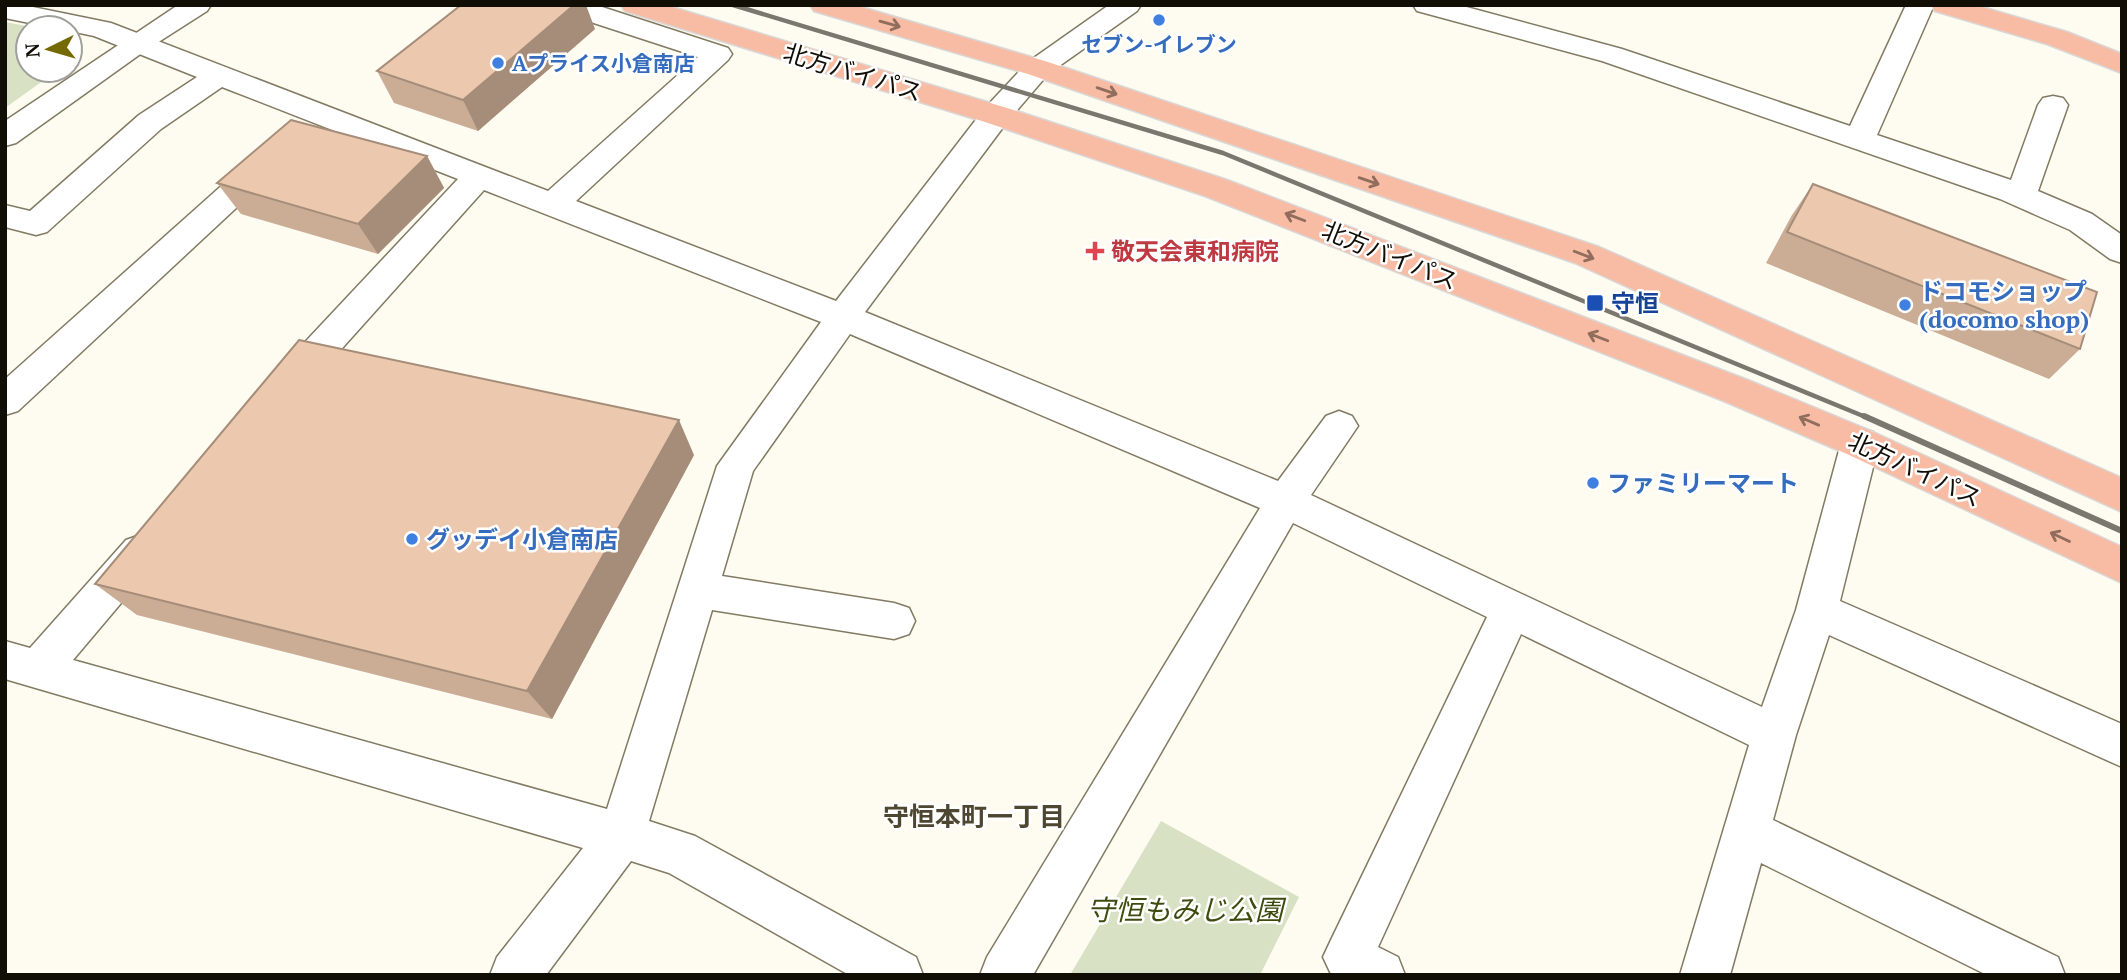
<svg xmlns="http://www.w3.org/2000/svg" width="2127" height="980" font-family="'PT Serif','Noto Sans JP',serif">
	<rect width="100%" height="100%" fill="#fefbf0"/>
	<!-- green -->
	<g fill="#d8e1c3">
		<path d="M5,22L37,28H28V70H58L5,108Z"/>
		<path d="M1161,821L1299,897L1260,975H1070Z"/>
	</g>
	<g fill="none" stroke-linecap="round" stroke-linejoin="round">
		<defs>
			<g id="street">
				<path d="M5,5H23L111,23L548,191L698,57L557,11L553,5H596L728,48L732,54L728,60L576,201L836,301L985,108L996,105L1007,108L1011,115L1007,122L865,312L1278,481L1326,416L1339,411L1352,416L1358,426L1311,495L1762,707L1796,610L1841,443L1847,432L1860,428L1873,432L1879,443L1840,601L2122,724V767L1829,635L1796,735L1773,820L2058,957L2065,975H1987L1761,863L1730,975H1680L1749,745L1521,634L1378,947L1398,957L1405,975L1331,974L1323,957L1331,940L1487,617L1293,523L1033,975H980L987,957L1260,508L850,334L753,471L722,576L894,603L909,608L915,621L909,634L894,639L712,610L649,821L695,836L916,957L923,975H849L669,873L631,861L546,975H490L497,957L583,848L5,679V641L30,648L126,540L140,535L154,540L160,552L154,564L73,660L607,809L717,466L821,322L484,190L302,393L289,397L276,393L271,383L276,373L458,179L222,87L161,129L47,232L36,235L5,227V205L30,211L139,115L197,77L94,36L70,31V28H54L5,18Z"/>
				<path d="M1413,5H1459L1622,49L1850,126L1906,5H1934L1877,135L2011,180L2038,105L2043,98L2053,96L2063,98L2068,105L2038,191L2092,214L2122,235V263L2110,259L2070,230L2000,199L1602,61L1417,11Z"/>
				<path d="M267,152L278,155L282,162L278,169L18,411L5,415V379L256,155Z"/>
			</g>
			<g id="secondary">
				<path d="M178,5H211L207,11L146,50L16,143L5,146V121Z"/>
				<path d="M1109,5H1141L1137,11L1048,74L1007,122L996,125L985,122L981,115L985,108L1028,62Z"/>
			</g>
			<g id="highway">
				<path d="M621,5H665L1007,108L1227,180L1750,381L1873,432L2122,547V583L1847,454L1724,401L1205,196L985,122L625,11Z"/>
				<path d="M810,5H854L1048,62L1599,247L2122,478V512L1575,263L1028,74L814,11Z"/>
				<path d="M1931,5H1975L2067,32L2122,54V73L2047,44L1935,11Z"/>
			</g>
		</defs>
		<!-- street casing -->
		<use href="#street" stroke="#827a62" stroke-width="3"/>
		<!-- secondary casing -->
		<use href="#secondary" stroke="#827a62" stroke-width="3"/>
		<!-- highway casing -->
		<use href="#highway" stroke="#d9d8d7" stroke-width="3"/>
		<!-- street -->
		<use href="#street" fill="#fff" fill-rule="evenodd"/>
		<!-- secondary -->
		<use href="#secondary" fill="#fff" fill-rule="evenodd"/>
		<!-- highway -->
		<use href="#highway" fill="#f8bba4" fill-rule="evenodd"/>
		<!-- rail-far1 -->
		<path stroke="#7a776e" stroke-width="4.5" d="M733,5L1223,153L1868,418"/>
		<!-- rail -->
		<path stroke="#7a776e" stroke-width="6" d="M1864,416L2122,531"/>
	</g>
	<!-- wall -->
	<g fill="#cbad96">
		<path d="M595,29L478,131L394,103L377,71Z"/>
		<path d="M427,156L444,188L378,254L241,214L217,183Z"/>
		<path d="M1813,184L2080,349L2049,379L1766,263L1792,215Z"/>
		<path d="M694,455L552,719L137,615L95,584Z"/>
	</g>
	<!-- shaded-wall -->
	<g fill="#a58d7a">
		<path d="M574,5H586L595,29L478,131L463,100Z"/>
		<path d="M427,156L444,188L378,254L358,224Z"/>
		<path d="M679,420L694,455L552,719L527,691Z"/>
	</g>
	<!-- building -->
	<g fill="#ecc9ae" stroke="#a58d7a" stroke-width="2">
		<path d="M461,5H574L463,100L377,71Z"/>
		<path d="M291,120L427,156L358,224L217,183Z"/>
		<path d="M1813,184L2097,292L2080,349L1787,232Z"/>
		<path d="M299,340L679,420L527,691L95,584Z"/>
	</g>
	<!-- one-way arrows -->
	<defs><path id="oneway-shaft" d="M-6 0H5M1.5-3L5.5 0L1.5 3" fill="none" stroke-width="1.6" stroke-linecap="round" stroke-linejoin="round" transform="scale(1.75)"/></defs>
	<g stroke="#906d5d">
		<use href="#oneway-shaft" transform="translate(890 24) rotate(16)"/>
		<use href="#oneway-shaft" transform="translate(1107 91) rotate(19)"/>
		<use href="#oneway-shaft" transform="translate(1369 181) rotate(19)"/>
		<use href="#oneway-shaft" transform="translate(1295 217) rotate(-159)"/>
		<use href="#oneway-shaft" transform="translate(1584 255) rotate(21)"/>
		<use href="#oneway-shaft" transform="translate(1598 337) rotate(-159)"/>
		<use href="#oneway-shaft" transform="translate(1809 421) rotate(-157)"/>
		<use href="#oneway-shaft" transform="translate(2060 537) rotate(-155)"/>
	</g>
	<!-- markers -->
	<g fill="#3f7fe0" stroke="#fff" stroke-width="2.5">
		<circle cx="1159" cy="20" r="7"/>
		<circle cx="498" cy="63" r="7"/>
		<circle cx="1905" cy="305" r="7"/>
		<circle cx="1593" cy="483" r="7"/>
		<circle cx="412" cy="539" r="7"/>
	</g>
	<path fill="#e0444e" stroke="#fff" stroke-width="2.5" d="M1091.5 240.5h7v7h7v7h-7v7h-7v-7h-7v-7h7z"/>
	<rect fill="#1a4fb4" stroke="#fff" stroke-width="2.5" x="1586" y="294" width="18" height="18" rx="3.5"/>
	<g text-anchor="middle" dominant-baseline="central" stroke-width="5" stroke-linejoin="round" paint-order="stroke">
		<!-- far-shop labels -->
		<g font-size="21" font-weight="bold" fill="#366cbe" stroke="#fff">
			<text x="1159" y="44">セブン-イレブン</text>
			<text x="512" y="63" text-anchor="start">Aプライス小倉南店</text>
		</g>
		<!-- street labels -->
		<g font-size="24" fill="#110e06" stroke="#fff">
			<text transform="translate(853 72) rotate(17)">北方バイパス</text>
			<text transform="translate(1390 255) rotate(22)">北方バイパス</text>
			<text transform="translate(1915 469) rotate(25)">北方バイパス</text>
		</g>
		<!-- health labels -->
		<g font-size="24" font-weight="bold" fill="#be3a42" stroke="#fff" text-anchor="start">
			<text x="1111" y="251">敬天会東和病院</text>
		</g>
		<!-- shop labels -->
		<g font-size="24" font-weight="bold" fill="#366cbe" stroke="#fff" text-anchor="start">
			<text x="1919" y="291">ドコモショップ<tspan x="1919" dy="28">(docomo shop)</tspan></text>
			<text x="1607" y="483">ファミリーマート</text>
			<text x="426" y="539">グッデイ小倉南店</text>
		</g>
		<!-- transit labels -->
		<g font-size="24" font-weight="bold" fill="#164399" stroke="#fff" text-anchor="start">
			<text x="1611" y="303">守恒</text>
		</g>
		<!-- neighbourhood labels -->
		<g font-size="26" font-weight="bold" fill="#4d4630" stroke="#fff">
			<text x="974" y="816">守恒本町一丁目</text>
		</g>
		<!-- near-park labels -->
		<g font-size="28" font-style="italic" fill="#3d4b0e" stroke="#fff">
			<text x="1185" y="909">守恒もみじ公園</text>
		</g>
	</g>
	<!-- border -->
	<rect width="2127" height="980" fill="none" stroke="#110e06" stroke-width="14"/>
	<!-- north arrow -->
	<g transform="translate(49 49) rotate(265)"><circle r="33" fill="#ffffff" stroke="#a09f9b" stroke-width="2"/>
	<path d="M0-5L12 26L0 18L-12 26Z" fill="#756a01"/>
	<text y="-10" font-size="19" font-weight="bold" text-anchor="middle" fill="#110e06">N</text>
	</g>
</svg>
